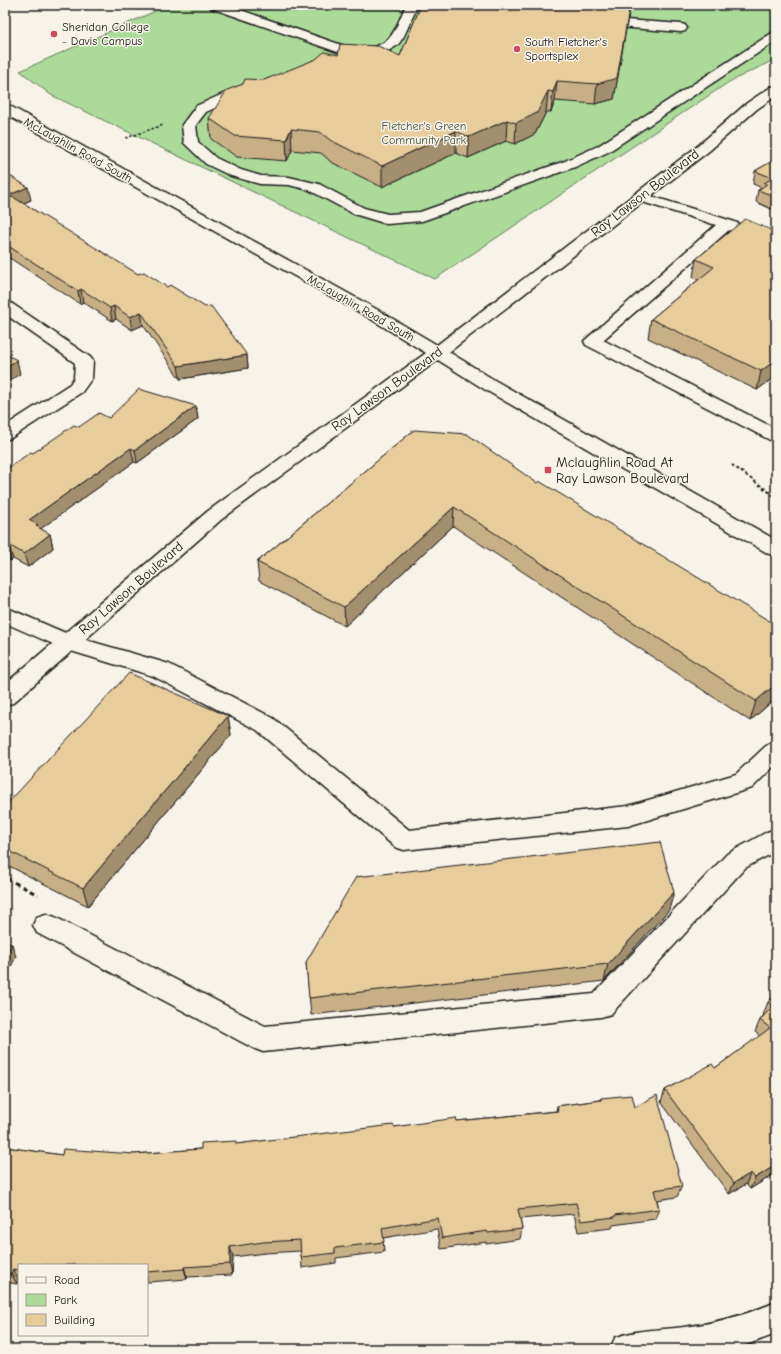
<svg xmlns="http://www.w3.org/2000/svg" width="781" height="1354" font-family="'Comic Neue',sans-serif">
	<rect width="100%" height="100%" fill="#f7f3e8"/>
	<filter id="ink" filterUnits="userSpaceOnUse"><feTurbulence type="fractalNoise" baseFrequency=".025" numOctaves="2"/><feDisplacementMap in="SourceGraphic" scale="8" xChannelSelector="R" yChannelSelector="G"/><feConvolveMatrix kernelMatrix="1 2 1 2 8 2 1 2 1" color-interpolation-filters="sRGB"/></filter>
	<g filter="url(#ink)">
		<!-- green -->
		<path fill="#abda99" stroke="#647b5a" d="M169,5H776V59L729,82L435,279L51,95L20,71Z"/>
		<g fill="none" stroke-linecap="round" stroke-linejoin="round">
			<defs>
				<g id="lane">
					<path d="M209,5H226L356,50C393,46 392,36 406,5H418L404,36L398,45L385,53L355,58L211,8Z"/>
					<path d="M598,18L681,24L685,25L687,28L685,31L681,32L594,25L592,22L594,19Z"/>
					<path d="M776,32V41L608,152L575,167L422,221L387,224L354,214L309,190L289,185L260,184L231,176L206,164L184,143L182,125L196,106L243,85H253L255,88L253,91L206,112L196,125L198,142L216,158L241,170L261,176L289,177L319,184L364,208L388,214L420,212L565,161L598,146L772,33Z"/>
					<path d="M641,193L732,221L776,239V250L729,230L603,340L776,429V442L770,440L586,345L584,341L716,225L636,200L634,197L636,194Z"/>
					<path d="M69,635L169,664L273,718L409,830L628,806L736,774L768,744L776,741V764L752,788L628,826L404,850L395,847L257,730L153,676L61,648L58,643L61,638Z"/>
					<path d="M776,829V851L745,868L611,1014L601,1017L263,1052L253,1048L37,933L33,925L37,917L46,914L55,917L265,1026L594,994L727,854L767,832Z"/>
				</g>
				<g id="street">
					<path d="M5,301L11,303L90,357L93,361L92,378L82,392L11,438L5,440V426L70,384L74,378L75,363L5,314Z"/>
					<path d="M5,607L77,638L80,643L77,648L69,651L5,623Z"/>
					<path d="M776,1302V1334L735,1349H610L615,1338C636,1329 661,1330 684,1327C716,1323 746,1315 776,1302Z"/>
				</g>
				<path id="secondary" d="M776,86V96L757,109L709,151L449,352L496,381L776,540V556L769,554L484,389L438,360L222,519L13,703L5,705V684L208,511L426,353L366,316L5,114V105L10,106L378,310L437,345L699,145L747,103L771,87Z"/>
			</defs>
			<!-- lane casing -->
			<use href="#lane" stroke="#1c1c1c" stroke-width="3"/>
			<!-- street casing -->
			<use href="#street" stroke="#1c1c1c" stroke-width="3"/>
			<!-- secondary casing -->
			<use href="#secondary" stroke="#1c1c1c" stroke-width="3"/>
			<!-- path-far3 -->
			<path stroke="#1c1c1c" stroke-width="1.5" stroke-dasharray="2.5 2" stroke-linecap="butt" d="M126,138L163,125"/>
			<!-- path-far2 -->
			<path stroke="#1c1c1c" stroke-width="2" stroke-dasharray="3 2.5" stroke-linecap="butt" d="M732,465L776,497"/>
			<!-- path-far1 -->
			<path stroke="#1c1c1c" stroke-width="2.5" stroke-dasharray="4 3" stroke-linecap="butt" d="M5,878L8,879"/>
			<!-- path -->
			<path stroke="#1c1c1c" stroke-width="3" stroke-dasharray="5 4" stroke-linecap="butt" d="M6,878L38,895"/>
			<!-- lane -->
			<use href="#lane" fill="#f7f3e8" fill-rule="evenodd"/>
			<!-- street -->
			<use href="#street" fill="#f7f3e8" fill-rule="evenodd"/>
			<!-- secondary -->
			<use href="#secondary" fill="#f7f3e8" fill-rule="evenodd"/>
		</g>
		<!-- wall -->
		<g fill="#c7af86" stroke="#1c1c1c">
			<path d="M421,5H672V9L630,7L628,19H627L614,99L595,104L555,101L551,112H546L535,134L515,144L506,141L468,158L456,153L382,187L331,162L321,153L292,150L287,161L237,157L211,139L209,118L264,80L338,55L400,56Z"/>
			<path d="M776,159V211L756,202L758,190L762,188L753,184L755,171Z"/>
			<path d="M5,173L31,200L24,203L247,355L248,368L180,379L143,325L132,330L116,319L112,321L83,302L80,304L5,255Z"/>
			<path d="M776,232V376L757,390L648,338L651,319L698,280L693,277L696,259Z"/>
			<path d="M196,406L198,419L137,463L134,462L40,529L50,534L53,548L28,567L13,559L11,561L5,557V470L79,427L109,418Z"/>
			<path d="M414,430L776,698L750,721L453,526L345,626L259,581L257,562Z"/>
			<path d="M228,716L231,735L88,906L5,864V806Z"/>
			<path d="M669,910L604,981L311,1015L306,962Z"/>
			<path d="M776,994V1173L750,1189L746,1184L729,1194L661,1102L665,1090L715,1068L760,1036L755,1032L760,1020L764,1015H763L768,1002Z"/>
			<path d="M601,1098L635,1107L682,1186L677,1197L657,1200L659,1209L655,1219L613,1225L612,1228L578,1232L574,1214L520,1219L522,1229L520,1239L486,1244V1242L441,1249L437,1229L383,1238L384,1252L336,1258V1263L302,1268L301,1251L265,1253L233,1257L232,1275L187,1277V1279L149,1282H147V1265H19V1279H18L17,1284L5,1282V1147L62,1155L134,1154L201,1149L236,1144L394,1127L457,1121L556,1111L557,1106L600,1100Z"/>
		</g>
		<!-- shaded-wall -->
		<g fill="#a28f6d" stroke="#1c1c1c">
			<path d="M580,5H587L586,16Z"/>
			<path d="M629,10L626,30L614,99L595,104L597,84Z"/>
			<path d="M557,81L555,101L551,112L553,92Z"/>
			<path d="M548,91L546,112L535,134L515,144L516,123Z"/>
			<path d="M507,120L506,141L468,158L469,137Z"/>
			<path d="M291,129L292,150L287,161L286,140Z"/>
			<path d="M456,131V153L382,187V166Z"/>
			<path d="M28,187L31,200L5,211V197Z"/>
			<path d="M81,289L83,302L80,304L78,291Z"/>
			<path d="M114,306L116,319L112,321L110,308Z"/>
			<path d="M141,312L143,325L132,330L130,317Z"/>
			<path d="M247,355L248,368L180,379L178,366Z"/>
			<path d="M17,360L20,374L5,383V368Z"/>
			<path d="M776,360V376L757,390L761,371Z"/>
			<path d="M196,406L198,419L137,463L135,450Z"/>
			<path d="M131,448L134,462L39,530L29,520Z"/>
			<path d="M454,507L453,526L345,626L344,607Z"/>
			<path d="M50,534L53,548L28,567L24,554Z"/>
			<path d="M9,545L13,559L11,561L7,547Z"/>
			<path d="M776,684V698L750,721L756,701Z"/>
			<path d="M228,716L231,735L88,906L83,888Z"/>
			<path d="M674,892L669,910L604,981L608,964Z"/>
			<path d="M12,944L16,957L5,978V956Z"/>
			<path d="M776,1165V1173L750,1189L755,1178Z"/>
			<path d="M751,1173L746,1184L729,1194L734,1183Z"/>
			<path d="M230,1247L233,1257L232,1275L230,1264Z"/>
			<path d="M184,1267L187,1277V1279L184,1269Z"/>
			<path d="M13,1269L18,1279L17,1284L11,1274Z"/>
		</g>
		<!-- building -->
		<g fill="#e7cc9c" stroke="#1c1c1c">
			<path d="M421,5H583L584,7L629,10L617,78L597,84L557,81L553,92L548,91L537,113L516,123L507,120L469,137L456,131L382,166L330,140L320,132L291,129L286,140L235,136L209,118L227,90L243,84L245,79L264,80L316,59L324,52L338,55L340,44L378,46L400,56Z"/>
			<path d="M776,159V197L758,190L767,184L764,183L773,178L755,171Z"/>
			<path d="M5,173L28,187L5,197Z"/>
			<path d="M13,197L138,274L144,272L167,287L170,285L205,307L211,306L247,355L178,366L141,312L130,317L114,306L110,308L81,289L78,291L5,244V200Z"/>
			<path d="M745,219L776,232V360L761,371L651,319L714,267L696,259Z"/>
			<path d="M5,354L17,360L5,368Z"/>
			<path d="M139,389L196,406L135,450L131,448L29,520L38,525L36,526L50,534L24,554L9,545L7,547L5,546V470L31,452L33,453L74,425L79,427L99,413L109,418Z"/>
			<path d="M414,430L467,434L537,483L539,481L776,625V684L756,701L454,507L344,607L257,562Z"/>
			<path d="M129,673L228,716L83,888L5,849V806Z"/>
			<path d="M660,842L674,892L608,964L309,998L306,962L356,877Z"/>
			<path d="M5,943L12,944L5,956Z"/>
			<path d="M776,994V1165L755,1178L751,1173L734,1183L665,1090L712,1064L715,1068L770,1028L760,1020L773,1006L768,1002Z"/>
			<path d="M632,1095L635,1107L657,1095L682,1186L654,1190L659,1209L615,1215V1217L581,1221L576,1203L518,1209L522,1229L488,1233L487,1231L442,1238L438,1218L382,1228L384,1242L335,1248V1253L301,1257L300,1240L263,1242L230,1247V1264L184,1267V1269L147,1272V1265H79L73,1264V1265H19V1270L13,1269L11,1274L5,1273V1147L62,1155L63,1149L134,1154L201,1149V1143L236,1141V1144L393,1125L394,1127L456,1118L457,1121L558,1111L557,1106L601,1100V1098Z"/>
		</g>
	</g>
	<!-- markers -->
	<g fill="#d1495b" stroke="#f7f3e8" stroke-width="1.5">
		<circle cx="54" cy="34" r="4"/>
		<circle cx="517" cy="49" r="4"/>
		<rect x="544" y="466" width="8" height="8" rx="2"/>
	</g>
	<g text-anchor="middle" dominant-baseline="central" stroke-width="3" stroke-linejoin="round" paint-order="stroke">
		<!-- far-poi labels -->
		<g font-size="12" fill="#1c1c1c" stroke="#f7f3e8" text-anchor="start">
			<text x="62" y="27">Sheridan College<tspan x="62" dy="14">- Davis Campus</tspan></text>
			<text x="525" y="42">South Fletcher's<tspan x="525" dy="14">Sportsplex</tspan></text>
		</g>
		<!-- far-park labels -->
		<g font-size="12" fill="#475542" stroke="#f7f3e8">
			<text x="424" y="126">Fletcher's Green<tspan x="424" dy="14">Community Park</tspan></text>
		</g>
		<!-- far-street labels -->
		<g font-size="12" fill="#1c1c1c" stroke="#f7f3e8">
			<text transform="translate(78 150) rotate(29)">McLaughlin Road South</text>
			<text transform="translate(361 308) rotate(30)">McLaughlin Road South</text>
		</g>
		<!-- street labels -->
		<g font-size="14" fill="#1c1c1c" stroke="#f7f3e8">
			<text transform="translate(645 193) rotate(-38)">Ray Lawson Boulevard</text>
			<text transform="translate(387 389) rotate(-36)">Ray Lawson Boulevard</text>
			<text transform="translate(131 588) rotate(-41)">Ray Lawson Boulevard</text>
		</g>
		<!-- poi labels -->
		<g font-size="14" fill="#1c1c1c" stroke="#f7f3e8" text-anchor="start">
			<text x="556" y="462">Mclaughlin Road At<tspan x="556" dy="16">Ray Lawson Boulevard</tspan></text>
		</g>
	</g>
	<!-- margin -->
	<rect width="781" height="1354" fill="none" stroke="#f7f3e8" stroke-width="20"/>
	<rect x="10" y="10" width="761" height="1334" fill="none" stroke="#1c1c1c" stroke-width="1.5" filter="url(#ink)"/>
	<!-- legend -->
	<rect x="18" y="1264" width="130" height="72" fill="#f7f3e8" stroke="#9f9d96"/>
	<rect x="26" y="1277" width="20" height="6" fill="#f7f3e8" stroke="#9f9d96"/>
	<text x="54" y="1284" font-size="12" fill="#1c1c1c">Road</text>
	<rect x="26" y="1294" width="20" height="12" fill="#abda99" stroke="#9f9d96"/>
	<text x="54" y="1304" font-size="12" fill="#1c1c1c">Park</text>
	<rect x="26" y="1314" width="20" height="12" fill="#e7cc9c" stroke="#9f9d96"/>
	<text x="54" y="1324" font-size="12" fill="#1c1c1c">Building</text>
</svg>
